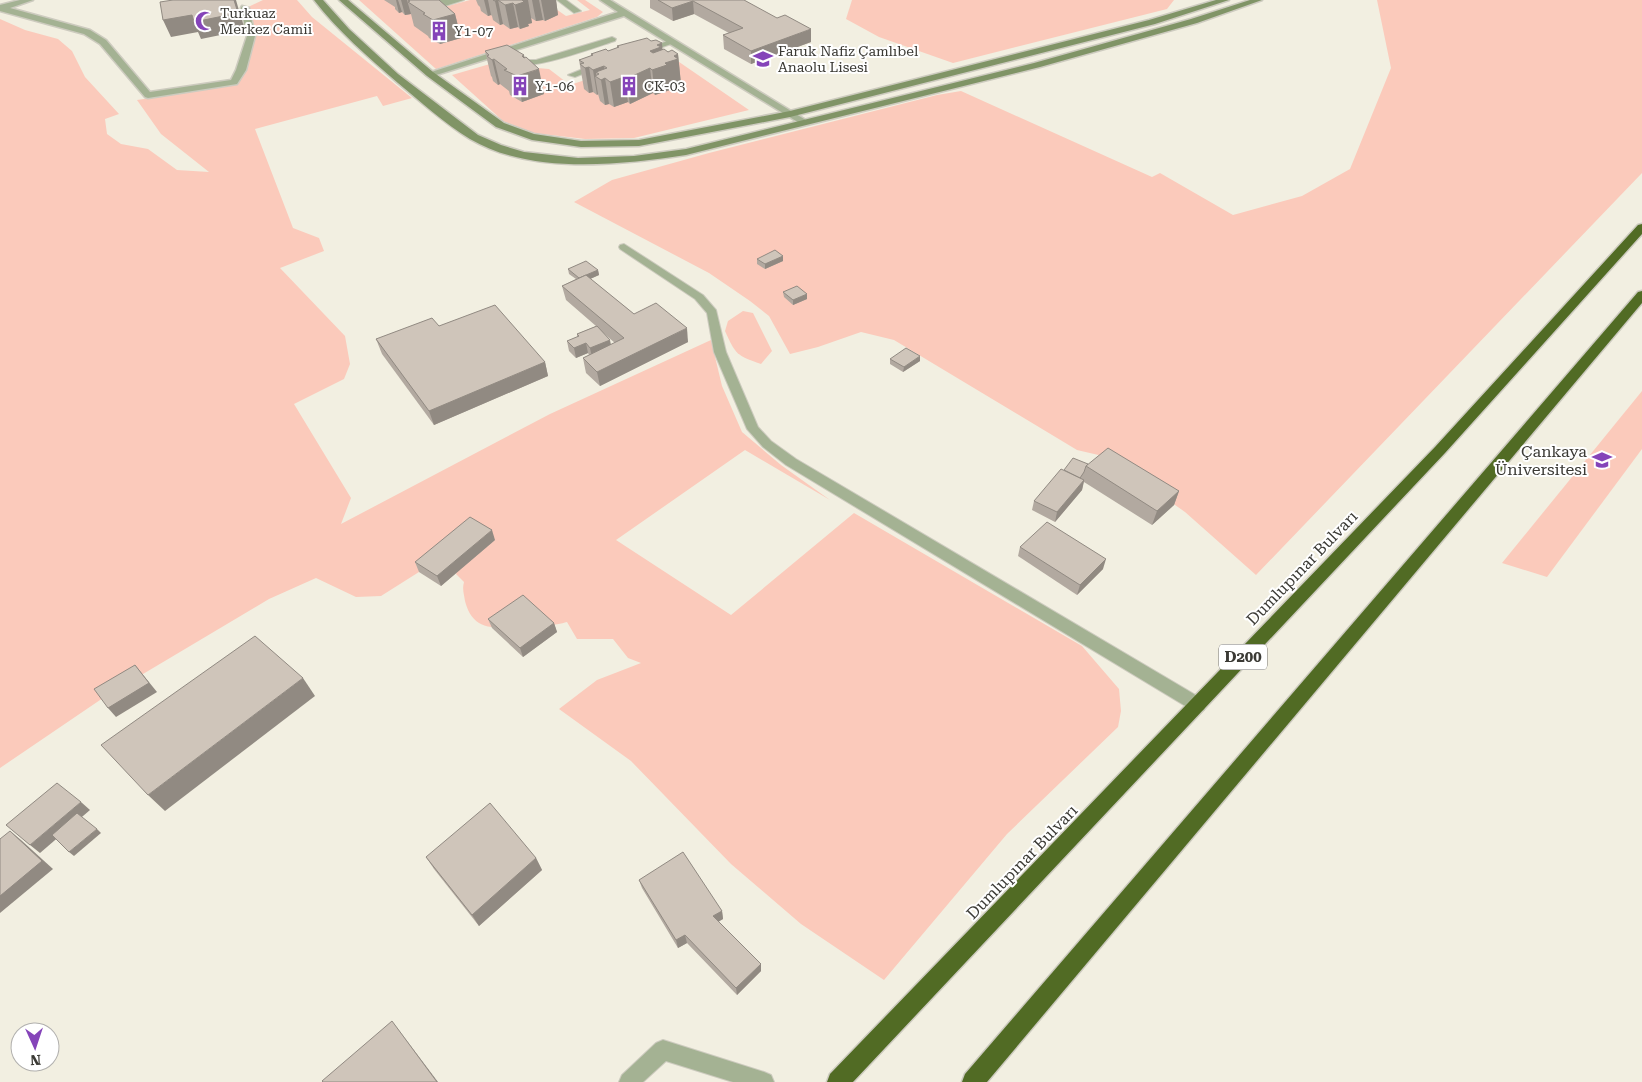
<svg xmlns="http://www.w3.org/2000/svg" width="1642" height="1082" font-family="'Roboto Serif',serif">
	<rect width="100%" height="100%" fill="#f2efe1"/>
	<!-- green -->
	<g fill="#fbcabb">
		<path d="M263,0H297L312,17L412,98L383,106L377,96L255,129L293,228L319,238L324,251L280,268L345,336L350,364L344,379L294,404L351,498L341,524L550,414L711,340L722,386L742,432L781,465L830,500L745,450L616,540L731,615L854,513L1082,646L1119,689L1121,711L1118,727L1007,834L884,980L801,924L731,864L631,761L559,709L597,680L641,663L628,658L613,639H577L567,622C550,627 494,633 479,623C471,618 467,609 465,601C464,594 462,589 464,582L456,574L473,527L419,572L381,596L356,597L316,578L269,599L143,674L103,698L0,768V19L25,30L58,39L72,51L85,77L119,114L105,119L107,134L121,144L148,149L177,170L209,172L161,134L137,100L237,85C253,55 250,41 246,8Z"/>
		<path d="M359,0H425L437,9L470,0H543L566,16L590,10L577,0H585L603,12L597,17L436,69Z"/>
		<path d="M852,0H1174L1167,9L953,63L879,37L846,19Z"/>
		<path d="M1377,0H1642V173L1256,575L1185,512L1107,457L1077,450L894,340L861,332L818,347L790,354L769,316L750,301L709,273L574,202L612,180L709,153L937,95L961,91L1152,177L1160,173L1233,215L1302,196L1350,169L1391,68Z"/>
		<path d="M666,53L749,110L634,138L585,139L534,133L503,121L452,75L490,64L549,69L570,85Z"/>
		<path d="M743,311L753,313L772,351L761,364C736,355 736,355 725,331L728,321Z"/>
		<path d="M1642,391V449L1547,577L1502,563Z"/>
	</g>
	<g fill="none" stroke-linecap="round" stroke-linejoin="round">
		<defs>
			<g id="lane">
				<path d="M435,0H464L445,6Z"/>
				<path d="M557,0H566L581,11L574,13Z"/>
				<path d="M612,37L616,39L615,41C596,47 524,74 510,63L514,60H536Z"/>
				<path d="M670,40L677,42L645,53L641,51Z"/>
				<path d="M595,64L602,66L575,77L568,75Z"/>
				<path d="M624,244L703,295L716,310L726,352L758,427L771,441L796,459L1204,700L1206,705L1204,710L1198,712L1192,710L786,465L763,447L747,429L714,352L707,313L695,299L620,249L619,247L620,245Z"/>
				<path d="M663,1040L764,1072L771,1075L774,1082H733L666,1061L643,1082H619L622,1075L656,1043Z"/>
			</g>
			<g id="street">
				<path d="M20,0H33L10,8L90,30L106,40L150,92L231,80L236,70L247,36L241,8L242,6L249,8L255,36L246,70L237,84L148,98L145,97L100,44L84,34L0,11V5Z"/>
				<path d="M600,0H610L809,122L804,125L801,124L624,16L433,76L430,77L425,74L618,12Z"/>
			</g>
			<g id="secondary">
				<path d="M314,0H323L349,29L398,74L478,135L501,145L524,152L578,158L634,156L686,149L1034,63L1191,19L1250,0H1262L1197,23L1040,67L686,155C619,165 531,175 470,139C445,124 420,101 398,83C368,57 338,31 314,0Z"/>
				<path d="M339,0H348L433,72L504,123L534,134L581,141L639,140L790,111L1149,20L1216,0H1229L1155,24L790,117L639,146L581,147L532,140L496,127L427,76Z"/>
			</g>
			<g id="highway">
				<path d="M1642,224V234L1445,453L853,1082H827L830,1074L1435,447L1638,225Z"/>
				<path d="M1642,291V303L987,1082H962L965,1074L1638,292Z"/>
			</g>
		</defs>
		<!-- lane casing -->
		<use href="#lane" stroke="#cdcbbf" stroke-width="2"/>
		<!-- street casing -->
		<use href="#street" stroke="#cdcbbf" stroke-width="3"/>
		<!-- secondary casing -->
		<use href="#secondary" stroke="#cdcbbf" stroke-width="3"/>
		<!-- highway casing -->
		<use href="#highway" stroke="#cdcbbf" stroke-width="3"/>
		<!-- lane -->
		<use href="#lane" fill="#a4b293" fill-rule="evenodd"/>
		<!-- street -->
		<use href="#street" fill="#a4b293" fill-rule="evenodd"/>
		<!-- secondary -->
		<use href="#secondary" fill="#809466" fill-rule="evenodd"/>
		<!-- highway -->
		<use href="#highway" fill="#516b24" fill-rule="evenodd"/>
	</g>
	<!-- wall -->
	<g fill="#b2a9a0" fill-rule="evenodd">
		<path d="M384,0H439L455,14L461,38L440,44L429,38L428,36L414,26L411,14L405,15L402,12L399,13L395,9V7Z"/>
		<path d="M476,0H556L558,15L545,21L543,20L536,21L531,18L532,23L528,24L529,26L520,29L518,27L510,29L503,24L500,25L493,20L492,16L491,15L488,16L481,11L480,7L478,5Z"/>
		<path d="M650,0H744L811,42L751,64L724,49L723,35L729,33L694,14L673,21L650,8Z"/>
		<path d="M617,46L662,50L678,54L681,84L669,88L670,90L655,95L653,93L630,104L628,102L614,107L609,104L605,105L600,101L598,94L597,95L593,92L589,93L584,89L579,60L592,56L591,54L608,51L617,48Z"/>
		<path d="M485,51L525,57L544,94L522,102L510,95L509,91L500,84L498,85L493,81L492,77L491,76Z"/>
		<path d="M757,259L783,261L765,269L757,264Z"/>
		<path d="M568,269L598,270L599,275L590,279L634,314L688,342L600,386L586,373L583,358L589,355L588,353L576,358L569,351L567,341L577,337V334L596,326L566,300L562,286L576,279L569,274ZM601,331L615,343L611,345Z"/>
		<path d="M783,292L807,299L793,305L784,297Z"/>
		<path d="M439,326L545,362L548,376L434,425L382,354L376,339Z"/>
		<path d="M890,359L920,361L903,372L890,364Z"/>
		<path d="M1088,464L1179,491L1174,505L1152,525L1084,482L1082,490L1055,522L1032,510L1034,501Z"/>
		<path d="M495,540L441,586L419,572L415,562Z"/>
		<path d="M1020,547L1103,569L1077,595L1018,556Z"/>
		<path d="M488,619L554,623L557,632L523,657L492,628Z"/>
		<path d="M426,857L536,858L542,870L479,926L434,869Z"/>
		<path d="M639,880L722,911L723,919L718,921L761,964V971L737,995L687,943L678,948L642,888Z"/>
	</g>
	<!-- shaded-wall -->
	<g fill="#918a82">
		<path d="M234,0H236L238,7L245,30L201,39L198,32L171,37L163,20Z"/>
		<path d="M396,0H398L402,12L399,13Z"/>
		<path d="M401,0H407L411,14L405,15Z"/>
		<path d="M484,0H488L491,15L488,16Z"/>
		<path d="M498,0L503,24L500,25L495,1Z"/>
		<path d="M523,0H528L532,23L528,24L529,26L520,29L515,5Z"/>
		<path d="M532,0H539L543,20L536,21Z"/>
		<path d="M541,0H556L558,15L545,21Z"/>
		<path d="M693,1L694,14L673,21L672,8Z"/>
		<path d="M513,3L518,27L510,29L505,5Z"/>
		<path d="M455,14L461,38L440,44L433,20Z"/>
		<path d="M811,29V42L751,64V51Z"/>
		<path d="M662,43L664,66L665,63L674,56L678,54L681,84L669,88L670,90L655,95L650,51L657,45Z"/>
		<path d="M524,55L528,73L539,69L544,94L522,102L517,76L522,56Z"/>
		<path d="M494,59L500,84L498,85L492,60Z"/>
		<path d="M604,66L606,80L605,78L609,104L605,105L601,80L599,74L596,72V76H595L598,94L597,95L593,70Z"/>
		<path d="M589,67L593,92L589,93L585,68Z"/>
		<path d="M650,68L653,93L630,104L626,79Z"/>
		<path d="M624,77L628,102L614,107L610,82Z"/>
		<path d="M783,256V261L765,269V264Z"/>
		<path d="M598,270L599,275L581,283L580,278Z"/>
		<path d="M807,294V299L793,305V300Z"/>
		<path d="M687,328L688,342L600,386L597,372Z"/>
		<path d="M610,340L612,350L592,358L590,348Z"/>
		<path d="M586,343L588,353L576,358L574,348Z"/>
		<path d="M920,356V361L903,372L904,367Z"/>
		<path d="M545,362L548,376L434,425L429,411Z"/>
		<path d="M1084,480L1082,490L1055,522L1057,512Z"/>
		<path d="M1179,491L1174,505L1152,525L1157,511Z"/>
		<path d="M492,530L495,540L441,586L437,576Z"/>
		<path d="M1106,559L1103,569L1077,595L1080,585Z"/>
		<path d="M554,623L557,632L523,657L520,648Z"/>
		<path d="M135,665L157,692L116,717L108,708Z"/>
		<path d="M303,678L315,696L165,811L148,795Z"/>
		<path d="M81,802L90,810L40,853L30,845Z"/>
		<path d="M97,829L101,833L74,856L69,852Z"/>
		<path d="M10,831L21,840L53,869L0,913V896Z"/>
		<path d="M536,858L542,870L479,926L472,915Z"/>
		<path d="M722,911L723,919L715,924L713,916Z"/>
		<path d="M685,935L687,943L678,948L676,940Z"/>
		<path d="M761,964V971L737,995L736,988Z"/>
		<path d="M392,1021L395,1025L438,1082H437Z"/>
	</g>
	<!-- building -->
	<g fill="#cfc5ba" stroke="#918a82">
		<path d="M173,0H234L238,13L194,22L192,15L163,20L160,2Z"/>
		<path d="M408,0H439L455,14L433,20L423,14L425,13L408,2L410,1Z"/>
		<path d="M493,0H523H522L524,2L515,5L513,3L505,5L498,0L495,1Z"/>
		<path d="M658,0H744L777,18L785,15L811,29L751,51L723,35L743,28L693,1L672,8Z"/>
		<path d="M647,38L651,41L656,40L662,43L657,45L661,47L650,51L653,53L664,49L668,52L672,50L678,54L674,56L678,59L665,63L667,65L652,70L650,68L626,79L624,77L610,82L605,78L601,80L595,76L599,74L596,72L607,68L604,66L593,70L589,67L585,68L580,64L584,63L579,60L593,55L591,54L606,49L608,51L619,47L617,46Z"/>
		<path d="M507,45L524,55L522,56L524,58L526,57L539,69L517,76L504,70L507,69L494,59L492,60L487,56L489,55L485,51Z"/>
		<path d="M775,250L783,256L765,264L757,259Z"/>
		<path d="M586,261L598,270L579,278L568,269Z"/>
		<path d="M586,275L634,314L656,303L687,328L597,372L583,358L624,338L562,286Z"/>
		<path d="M797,286L807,294L793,300L783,292Z"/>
		<path d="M495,305L545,362L429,411L376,339L432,318L439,326Z"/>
		<path d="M597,326L610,340L590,348L586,343L574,348L567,341L579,336L577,334Z"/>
		<path d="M906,348L920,356L904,367L890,359Z"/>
		<path d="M1108,448L1179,491L1157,511L1086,466Z"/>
		<path d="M1073,458L1088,464L1086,466L1084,472L1080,478L1064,470Z"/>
		<path d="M1061,469L1084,480L1057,512L1034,501Z"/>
		<path d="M470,517L492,530L437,576L415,562Z"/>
		<path d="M1047,522L1106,559L1080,585L1020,547Z"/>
		<path d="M523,595L554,623L520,648L488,619Z"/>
		<path d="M255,636L303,678L148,795L101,745Z"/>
		<path d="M135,665L149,683L108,708L94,689Z"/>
		<path d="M57,783L81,802L30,845L6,825Z"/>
		<path d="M490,803L536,858L472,915L426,857Z"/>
		<path d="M77,813L97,829L69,852L52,835Z"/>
		<path d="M10,831L42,861L0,896V839Z"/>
		<path d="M683,852L722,911L713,916L761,964L736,988L685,935L676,940L639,880Z"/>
		<path d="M392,1021L437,1082H323L322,1081Z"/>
	</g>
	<!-- icons -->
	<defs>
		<symbol id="mosque-bare" viewBox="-9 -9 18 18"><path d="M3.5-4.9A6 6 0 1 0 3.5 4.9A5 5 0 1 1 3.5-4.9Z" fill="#8544b9" stroke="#fff" stroke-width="2.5" paint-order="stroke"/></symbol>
		<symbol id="building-bare" viewBox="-9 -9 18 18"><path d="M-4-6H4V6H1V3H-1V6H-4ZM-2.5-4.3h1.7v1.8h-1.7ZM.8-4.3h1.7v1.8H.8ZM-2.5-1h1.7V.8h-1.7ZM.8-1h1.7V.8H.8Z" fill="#8544b9" stroke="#fff" stroke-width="2.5" paint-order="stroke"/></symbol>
		<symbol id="school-bare" viewBox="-9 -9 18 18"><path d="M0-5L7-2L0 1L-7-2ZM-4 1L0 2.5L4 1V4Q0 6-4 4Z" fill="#8544b9" stroke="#fff" stroke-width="2.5" paint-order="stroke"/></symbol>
		<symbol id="university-bare" viewBox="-9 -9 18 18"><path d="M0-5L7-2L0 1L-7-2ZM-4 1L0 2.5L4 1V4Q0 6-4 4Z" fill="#8544b9" stroke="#fff" stroke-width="2.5" paint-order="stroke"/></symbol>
	</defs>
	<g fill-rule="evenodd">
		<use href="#mosque-bare" x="191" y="7" width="28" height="28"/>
		<use href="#building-bare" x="425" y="17" width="28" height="28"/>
		<use href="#school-bare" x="749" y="45" width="28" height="28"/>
		<use href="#building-bare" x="506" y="72" width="28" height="28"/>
		<use href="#building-bare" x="615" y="72" width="28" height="28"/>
		<use href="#university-bare" x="1588" y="446" width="28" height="28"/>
	</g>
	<g text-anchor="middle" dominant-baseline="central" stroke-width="4" stroke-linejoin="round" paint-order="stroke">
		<!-- far-poi labels -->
		<g font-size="14" fill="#3b3a35" stroke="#fff" text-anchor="start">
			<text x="220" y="13">Turkuaz<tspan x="220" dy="16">Merkez Camii</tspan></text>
			<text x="454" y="31">Y1-07</text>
			<text x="778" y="51">Faruk Nafiz Çamlıbel<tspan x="778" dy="16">Anaolu Lisesi</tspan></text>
			<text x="535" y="86">Y1-06</text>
			<text x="644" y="86">CK-03</text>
		</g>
		<!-- shield labels -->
		<rect fill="#fff" stroke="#767572" stroke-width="1" x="1219" y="644.5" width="48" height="25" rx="4"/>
		<g font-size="15" font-weight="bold" fill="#3b3a35">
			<text x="1243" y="657">D200</text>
		</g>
		<!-- poi labels -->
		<g font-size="16" fill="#3b3a35" stroke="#fff" text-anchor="end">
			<text x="1587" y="451">Çankaya<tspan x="1587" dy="18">Üniversitesi</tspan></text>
		</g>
		<!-- street labels -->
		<g font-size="16" fill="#3b3a35" stroke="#fff">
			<text transform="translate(1302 568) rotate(-46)">Dumlupınar Bulvarı</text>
			<text transform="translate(1022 862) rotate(-46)">Dumlupınar Bulvarı</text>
		</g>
	</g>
	<!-- north arrow -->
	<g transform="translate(35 1047) rotate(177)"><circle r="24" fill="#ffffff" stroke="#b1b0ae"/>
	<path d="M0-4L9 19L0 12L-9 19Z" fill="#8544b9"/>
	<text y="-8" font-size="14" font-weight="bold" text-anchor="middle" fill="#3b3a35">N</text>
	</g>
</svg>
